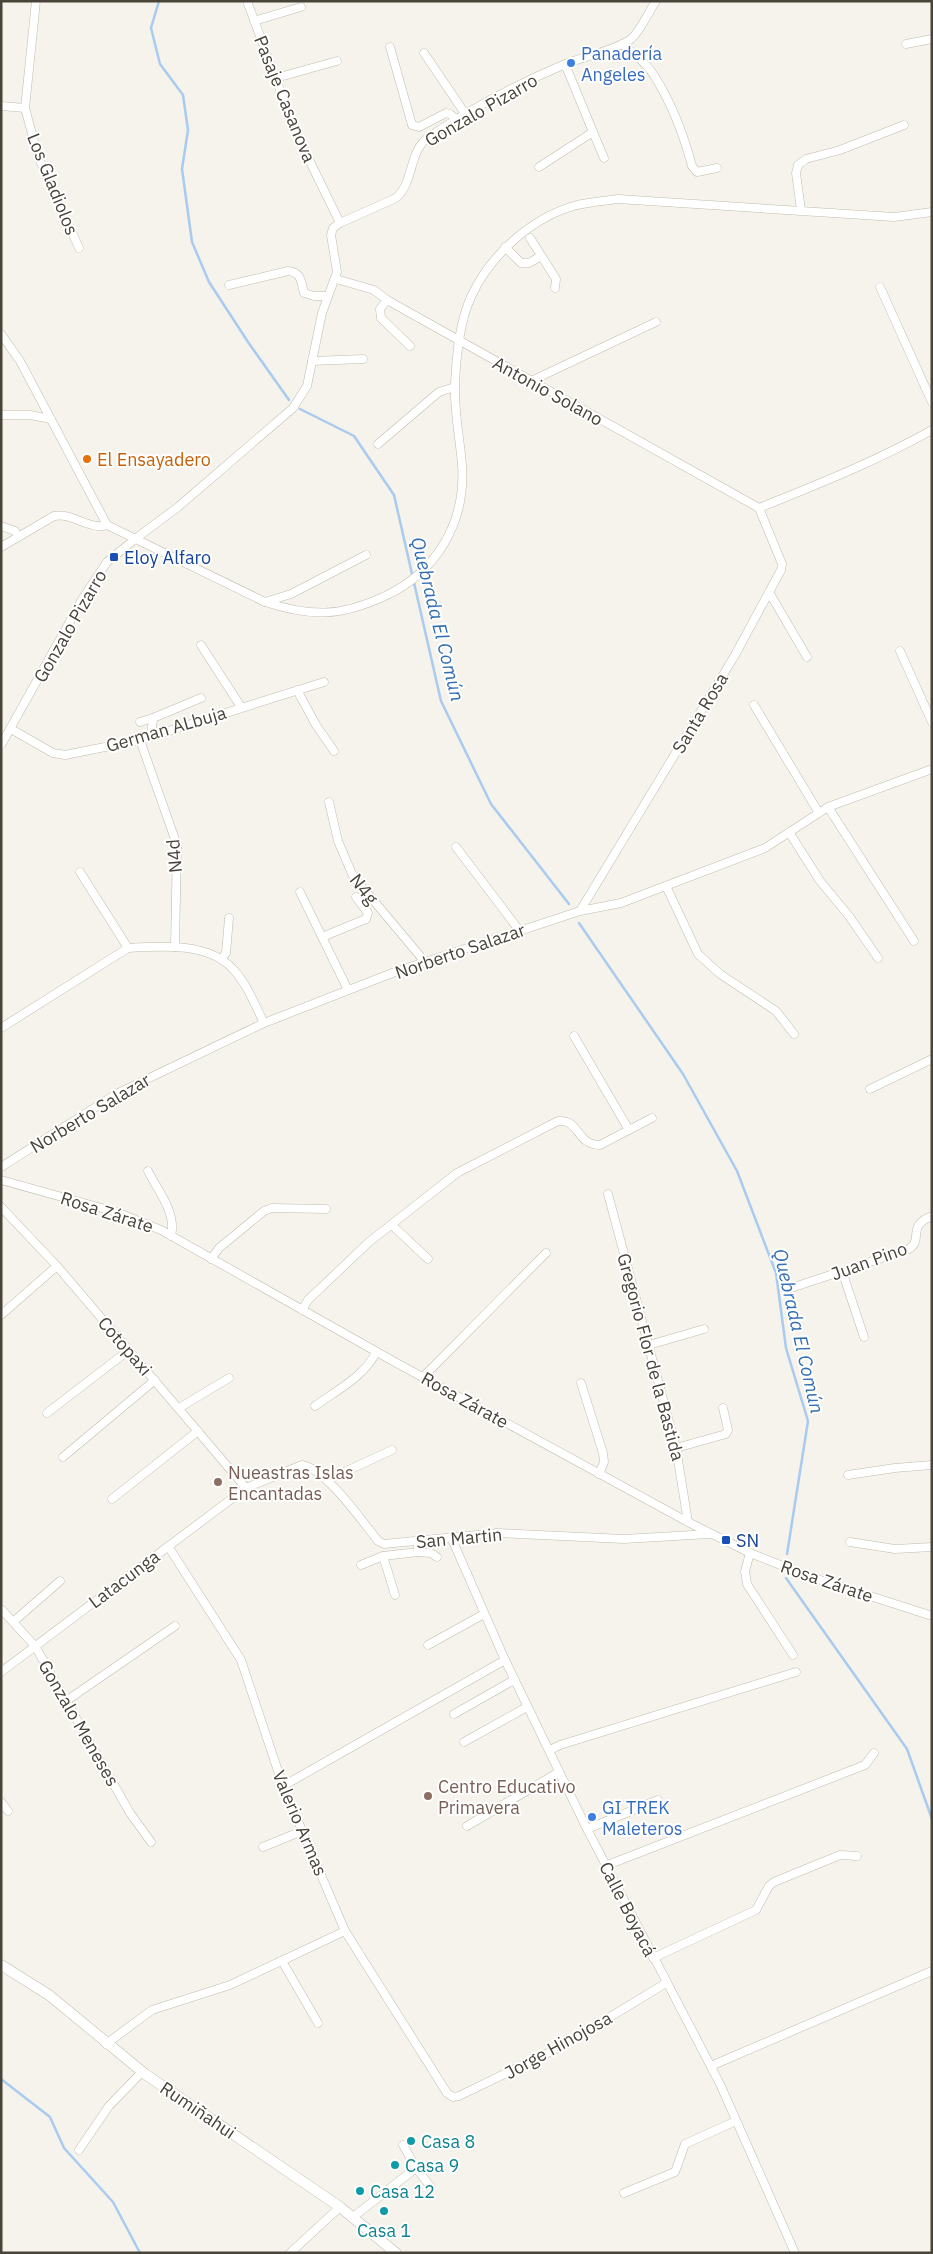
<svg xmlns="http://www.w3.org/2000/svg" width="933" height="2254" font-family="'IBM Plex Sans',sans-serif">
	<rect width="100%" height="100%" fill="#f5f3eb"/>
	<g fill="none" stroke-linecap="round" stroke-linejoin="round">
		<!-- stream -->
		<g stroke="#a9cbef" stroke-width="2.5">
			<path d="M159,1L151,28L160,64L183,95L188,130L182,169L192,242L209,282L248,342L289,400"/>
			<path d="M300,409L354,436L394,495L441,701L491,804L569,904"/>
			<path d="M579,923L683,1074L737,1171L776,1273L786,1348L808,1421L787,1554"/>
			<path d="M786,1578L907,1749L932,1819"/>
			<path d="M1,2079L50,2117L64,2148L113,2202L140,2253"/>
		</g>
		<defs>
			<g id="minor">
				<path d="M36,1L25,108L38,156L79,248"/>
				<path d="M247,1L296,133L340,223"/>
				<path d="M254,21L301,7"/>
				<path d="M622,44C634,54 647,63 655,77C672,104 684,136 692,166L697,172L717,168"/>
				<path d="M906,44L932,39"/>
				<path d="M390,47L412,125L419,127L446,113L450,114L457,120"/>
				<path d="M424,53L466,115"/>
				<path d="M276,78L337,61"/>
				<path d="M1,106L25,108"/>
				<path d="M593,132L604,158"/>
				<path d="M539,167L593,132L565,64"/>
				<path d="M801,210L796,173L798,165L806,159L840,150L904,125"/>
				<path d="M530,238L556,279L555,288"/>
				<path d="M505,247L521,263H529L541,256"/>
				<path d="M336,279L374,290L387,300L759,508"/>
				<path d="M229,285L288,271C301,272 301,281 304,293L314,296H328"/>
				<path d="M880,287L932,402"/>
				<path d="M387,300L380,309L381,318L410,346"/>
				<path d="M1,334L20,361L107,525"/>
				<path d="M312,361L363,359"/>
				<path d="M531,381L656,322"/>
				<path d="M1,415H30L51,419"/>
				<path d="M378,444L439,392L455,387"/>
				<path d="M759,508C818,484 877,461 932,430"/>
				<path d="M1,526L15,531L18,536"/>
				<path d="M1,547L54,516C72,512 90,531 107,525L265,602C311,617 340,617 385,596C437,572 466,522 462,465C460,439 454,412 455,386C456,357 459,323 471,297C490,255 532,217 577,205C590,202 604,201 618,199L894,217L932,212"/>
				<path d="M769,592L807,657"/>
				<path d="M265,602L291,594L366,555"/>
				<path d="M201,645L241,707"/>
				<path d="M900,651L932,722"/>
				<path d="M297,690L316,725L334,751"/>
				<path d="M754,705L819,813"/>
				<path d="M140,722L153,718"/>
				<path d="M11,729L53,753L65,755L140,740L324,682"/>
				<path d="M151,737L153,718L201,698"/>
				<path d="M140,740L177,845L175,947"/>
				<path d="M1,745L83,598L107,562L135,539L178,507L293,408L307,386L322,313L337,272L331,235L333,228L340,223L396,198C415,181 408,151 429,137C470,109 518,84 563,65C580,57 618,50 631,39C641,30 648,13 656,1"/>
				<path d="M329,802L338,841L353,876L425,962"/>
				<path d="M828,807L914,941"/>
				<path d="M789,832L820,881L849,916L878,958"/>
				<path d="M456,847L519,930"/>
				<path d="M80,872L128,948"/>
				<path d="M666,886L698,954L720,974L776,1011L794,1034"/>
				<path d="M300,892L348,990"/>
				<path d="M580,911L735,655L781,570L782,564L759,508"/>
				<path d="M322,937L366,919L368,913L356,897"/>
				<path d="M221,959L226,953L229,918"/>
				<path d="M1,1028L128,948C161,946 208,942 233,969C247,984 255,1005 264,1023"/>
				<path d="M574,1036L629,1130"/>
				<path d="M870,1089L932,1059"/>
				<path d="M1,1167L118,1093L264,1023L395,972L580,911L621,903L765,848L828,807L932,769"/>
				<path d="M148,1171C158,1191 177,1213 171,1236"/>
				<path d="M1,1180L116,1212L161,1230L393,1361L688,1522L750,1553L811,1577L932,1616"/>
				<path d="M608,1194L676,1448L688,1522"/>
				<path d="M1,1207L57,1266L246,1488"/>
				<path d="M392,1225L428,1259"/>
				<path d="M211,1259L219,1248L264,1211L272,1208L326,1209"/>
				<path d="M842,1271L864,1337"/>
				<path d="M788,1289L909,1249C924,1239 906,1226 932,1216"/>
				<path d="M302,1310L308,1300L369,1242L457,1173L558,1121C580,1119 576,1145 600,1145L652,1118"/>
				<path d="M1,1315L57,1266"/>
				<path d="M649,1345L704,1329"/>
				<path d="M423,1377L546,1253"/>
				<path d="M581,1383L603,1453L604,1462L599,1474"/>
				<path d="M315,1406C337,1390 365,1376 376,1352"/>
				<path d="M179,1408L229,1378"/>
				<path d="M47,1413L129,1350"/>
				<path d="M676,1448L726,1434L728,1430L723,1408"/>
				<path d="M63,1457L155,1380"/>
				<path d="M848,1475L895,1468L932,1465"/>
				<path d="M327,1480L392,1450"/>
				<path d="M112,1499L198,1431"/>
				<path d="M451,1537L505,1660L587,1829L720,2084L795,2253"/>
				<path d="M850,1542L895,1549L932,1547"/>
				<path d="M168,1546L241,1660L283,1786L345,1931L447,2093L453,2097L459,2096L564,2045L666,1983"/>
				<path d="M418,1552L431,1553L437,1557"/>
				<path d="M750,1553L745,1571L747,1584L793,1655"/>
				<path d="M361,1565L383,1556"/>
				<path d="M395,1595L383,1556L418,1552V1541"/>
				<path d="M1,1609L35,1646L130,1813L151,1842"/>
				<path d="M13,1622L60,1581"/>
				<path d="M428,1645L484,1614"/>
				<path d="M1,1672L246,1488L302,1465C326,1469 362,1521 378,1541L384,1544L497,1533L624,1539L709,1534"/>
				<path d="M66,1701L175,1626"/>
				<path d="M454,1714L514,1680"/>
				<path d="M464,1742L527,1707"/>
				<path d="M550,1750L560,1745L796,1672"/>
				<path d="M283,1786L505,1660"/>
				<path d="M1,1802L8,1811"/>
				<path d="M467,1826L559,1772"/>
				<path d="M587,1829L658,1800"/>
				<path d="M263,1847L302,1831"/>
				<path d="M605,1866L865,1765L874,1753"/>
				<path d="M653,1958L756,1910L769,1886L774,1882L840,1855L857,1856"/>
				<path d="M282,1961L318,2023"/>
				<path d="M106,2044L152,2010L230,1985L345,1931"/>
				<path d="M711,2066L932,1971"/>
				<path d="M403,2145L416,2168L430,2186"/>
				<path d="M79,2150L109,2106L142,2072"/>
				<path d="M624,2193L675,2172L685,2144L736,2121"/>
				<path d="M353,2217L416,2168"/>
				<path d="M290,2253L340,2207"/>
			</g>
			<path id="tertiary" d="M1,1965L49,1995L145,2074L340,2207L396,2253"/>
		</defs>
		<!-- minor casing -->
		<use href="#minor" stroke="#c0bcad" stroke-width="9"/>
		<!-- tertiary casing -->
		<use href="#tertiary" stroke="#c0bcad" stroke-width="11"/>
		<!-- minor -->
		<use href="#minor" stroke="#fff" stroke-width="8"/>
		<!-- tertiary -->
		<use href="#tertiary" stroke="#fff" stroke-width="10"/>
	</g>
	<!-- markers -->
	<g fill="#3f7fe0" stroke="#fff" stroke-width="2">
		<circle cx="571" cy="63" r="5"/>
		<circle cx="592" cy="1817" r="5"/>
	</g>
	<circle fill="#e8710a" stroke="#fff" stroke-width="2" cx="87" cy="459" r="5"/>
	<g fill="#1a4fb4" stroke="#fff" stroke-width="2">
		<rect x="109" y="552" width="10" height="10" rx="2.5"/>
		<rect x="721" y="1535" width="10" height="10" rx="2.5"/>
	</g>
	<g fill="#8d6e63" stroke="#fff" stroke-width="2">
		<circle cx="218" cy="1482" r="5"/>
		<circle cx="428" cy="1796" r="5"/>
	</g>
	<g fill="#0f9aa8" stroke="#fff" stroke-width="2">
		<circle cx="411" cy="2141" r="5"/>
		<circle cx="395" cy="2165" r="5"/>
		<circle cx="360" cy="2191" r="5"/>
		<circle cx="384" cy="2211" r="5"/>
	</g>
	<g text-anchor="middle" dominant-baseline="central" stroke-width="4" stroke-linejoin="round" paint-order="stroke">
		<!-- shop labels -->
		<g font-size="18" fill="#366cbe" stroke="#fff" text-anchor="start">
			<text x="581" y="53">Panadería<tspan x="581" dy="21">Angeles</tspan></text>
			<text x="602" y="1807">GI TREK<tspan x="602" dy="21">Maleteros</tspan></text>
		</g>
		<!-- street labels -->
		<g font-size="18" fill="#494439" stroke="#fff">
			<text transform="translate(285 99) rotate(68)">Pasaje Casanova</text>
			<text transform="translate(481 110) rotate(-30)">Gonzalo Pizarro</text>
			<text transform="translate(53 184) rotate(68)">Los Gladiolos</text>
			<text transform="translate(548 391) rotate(29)">Antonio Solano</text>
			<text transform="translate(70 626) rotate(-60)">Gonzalo Pizarro</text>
			<text transform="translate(700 713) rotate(-59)">Santa Rosa</text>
			<text transform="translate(166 729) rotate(-16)">German ALbuja</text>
			<text transform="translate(174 856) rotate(-95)">N4d</text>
			<text transform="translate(364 889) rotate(52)">N4g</text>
			<text transform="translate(460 951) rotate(-19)">Norberto Salazar</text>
			<text transform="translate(90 1113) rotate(-31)">Norberto Salazar</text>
			<text transform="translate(107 1212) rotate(18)">Rosa Zárate</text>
			<text transform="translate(869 1261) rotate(-20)">Juan Pino</text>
			<text transform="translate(125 1346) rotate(49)">Cotopaxi</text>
			<text transform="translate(651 1357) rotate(75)">Gregorio Flor de la Bastida</text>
			<text transform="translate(465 1400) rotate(29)">Rosa Zárate</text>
			<text transform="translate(459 1538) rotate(-5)">San Martin</text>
			<text transform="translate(124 1579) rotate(-37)">Latacunga</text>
			<text transform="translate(827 1581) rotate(19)">Rosa Zárate</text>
			<text transform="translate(79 1723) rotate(60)">Gonzalo Meneses</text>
			<text transform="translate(300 1823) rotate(67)">Valerio Armas</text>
			<text transform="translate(628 1909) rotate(63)">Calle Boyacá</text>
			<text transform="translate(558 2045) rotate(-29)">Jorge Hinojosa</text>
			<text transform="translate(198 2110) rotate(34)">Rumiñahui</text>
		</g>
		<!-- food labels -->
		<g font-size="18" fill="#c56008" stroke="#fff" text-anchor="start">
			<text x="97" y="459">El Ensayadero</text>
		</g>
		<!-- transit labels -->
		<g font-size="18" fill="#164399" stroke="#fff" text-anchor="start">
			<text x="124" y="557">Eloy Alfaro</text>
			<text x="736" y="1540">SN</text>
		</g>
		<!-- education labels -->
		<g font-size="18" fill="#785e54" stroke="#fff" text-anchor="start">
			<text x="228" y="1472">Nueastras Islas<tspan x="228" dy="21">Encantadas</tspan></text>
			<text x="438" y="1786">Centro Educativo<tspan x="438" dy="21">Primavera</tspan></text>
		</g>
		<!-- culture labels -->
		<g font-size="18" fill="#0d838f" stroke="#fff" text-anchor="start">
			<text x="421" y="2141">Casa 8</text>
			<text x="405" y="2165">Casa 9</text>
			<text x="370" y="2191">Casa 12</text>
			<text x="384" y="2230" text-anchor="middle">Casa 1</text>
		</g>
		<!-- water labels -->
		<g font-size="19" font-style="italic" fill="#336eb3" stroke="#fff">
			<text transform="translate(438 619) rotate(76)">Quebrada El Común</text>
			<text transform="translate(799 1331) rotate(77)">Quebrada El Común</text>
		</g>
	</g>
	<!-- border -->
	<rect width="933" height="2254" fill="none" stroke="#494439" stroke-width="5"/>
</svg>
